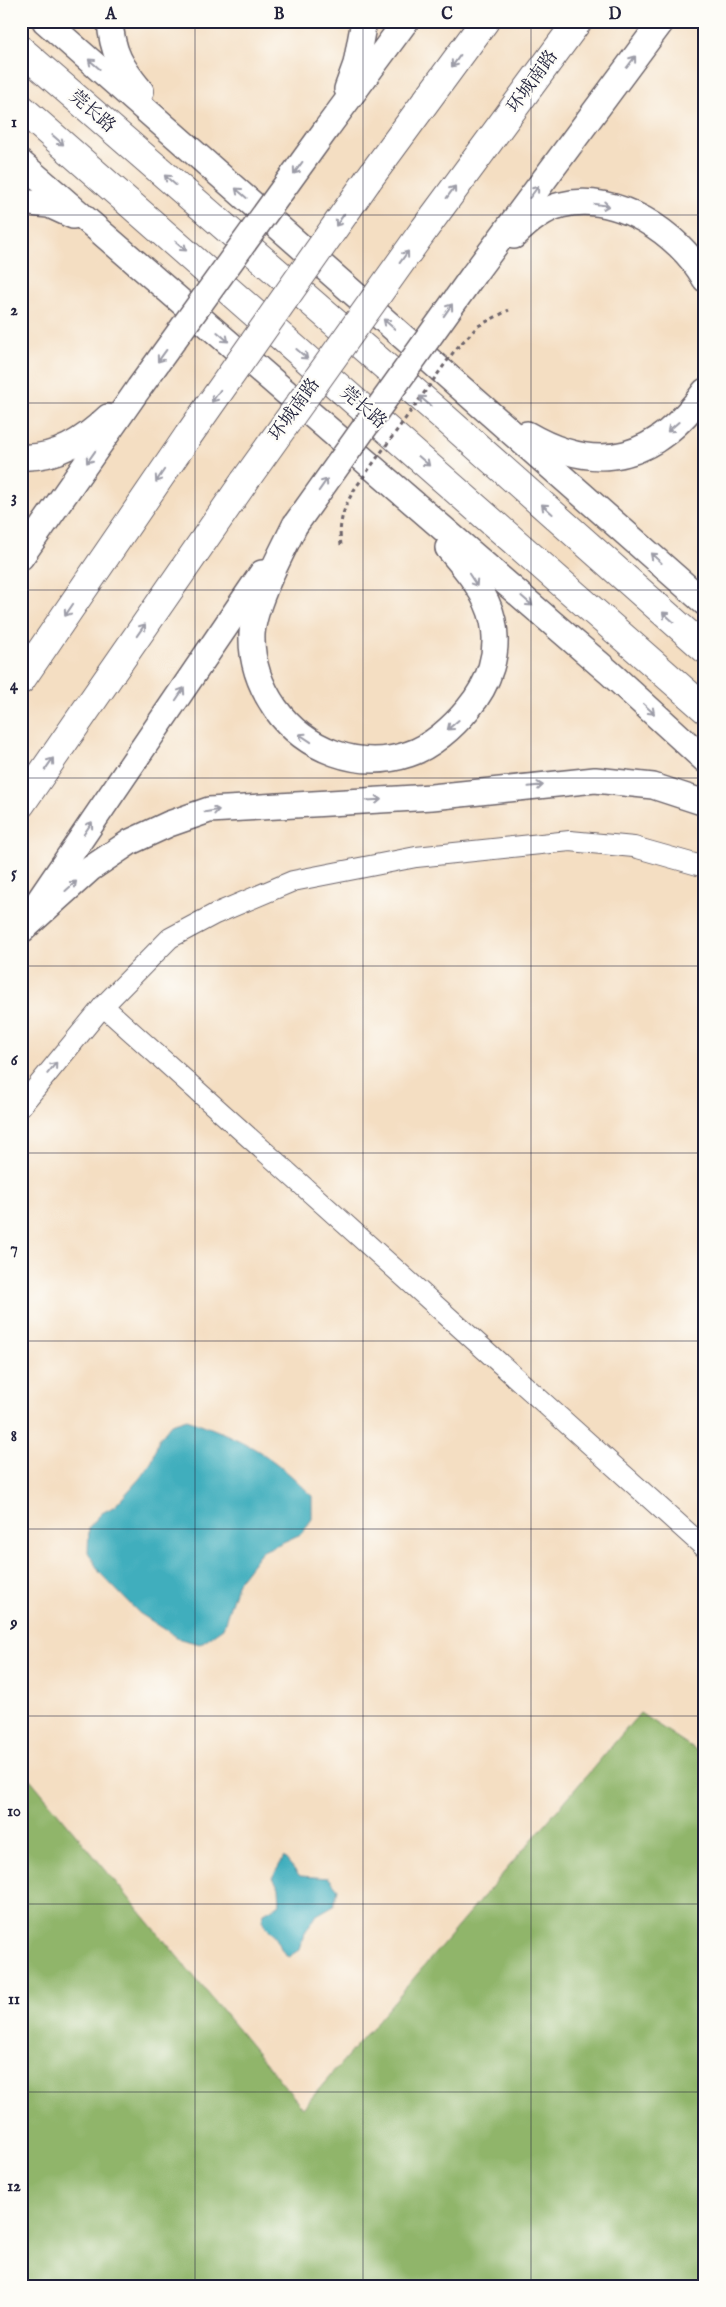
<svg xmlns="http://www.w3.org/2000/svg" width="726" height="2307" font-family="'IM FELL English','Noto Serif SC',serif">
	<rect width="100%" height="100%" fill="#fdfcf7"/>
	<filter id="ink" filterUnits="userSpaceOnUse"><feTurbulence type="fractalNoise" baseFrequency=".02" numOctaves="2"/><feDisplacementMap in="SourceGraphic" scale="10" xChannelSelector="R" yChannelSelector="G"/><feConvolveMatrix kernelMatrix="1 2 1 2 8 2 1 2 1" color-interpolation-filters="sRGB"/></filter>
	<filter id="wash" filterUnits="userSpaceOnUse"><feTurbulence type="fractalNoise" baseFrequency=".0096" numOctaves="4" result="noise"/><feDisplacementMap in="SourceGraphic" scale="20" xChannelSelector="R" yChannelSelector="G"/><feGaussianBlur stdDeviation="1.12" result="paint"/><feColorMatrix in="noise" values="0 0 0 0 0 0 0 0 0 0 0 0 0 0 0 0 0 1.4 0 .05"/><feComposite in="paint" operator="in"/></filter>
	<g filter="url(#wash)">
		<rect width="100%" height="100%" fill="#f4dec2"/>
		<!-- forest -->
		<path fill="#90b56a" stroke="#596c52" d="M640,1713L705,1756V2286H21V1768L303,2108Z"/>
		<!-- water -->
		<g fill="#40aebd" stroke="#31687c">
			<path d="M187,1419C242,1439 271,1453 312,1496V1519L301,1534L261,1552L238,1582L223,1628L200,1644L180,1639L139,1613L100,1573L88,1552L89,1527L102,1513L115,1506L140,1478L152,1461L159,1439L171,1424Z"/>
			<path d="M284,1857L300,1876L329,1878L338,1889L334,1905L315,1916L304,1934L299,1950L288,1957C279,1949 282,1948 277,1940C273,1932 266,1928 262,1920L264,1913L280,1904L279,1887L272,1878Z"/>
		</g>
	</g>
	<g filter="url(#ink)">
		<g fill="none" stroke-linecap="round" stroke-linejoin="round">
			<defs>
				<g id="minor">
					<path d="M103,1006L705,1548"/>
					<path d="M21,1106L103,1006L170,938L215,914L293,881L416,857L570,841L634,847L705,867"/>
				</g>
				<g id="major">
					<path d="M45,21L705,603"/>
					<path d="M110,21C112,52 121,67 141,91"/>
					<path d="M347,89L356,64L364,21"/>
					<path d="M327,128L406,21"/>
					<path d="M21,163L610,673L705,760"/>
					<path d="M21,202L49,205L73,216"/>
					<path d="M514,236C527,223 543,209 561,205C616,191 679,233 705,279"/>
					<path d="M474,274L662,21"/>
					<path d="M527,434C601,477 657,458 705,391"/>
					<path d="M21,457C56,459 84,440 108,417"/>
					<path d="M295,525C281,554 254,603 252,634C251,661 260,686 275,708C305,750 359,771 409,754C431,747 453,727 468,709C489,684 500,653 493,621C487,593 466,569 448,548"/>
					<path d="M21,557L139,388"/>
					<path d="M36,905L262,573"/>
					<path d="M21,931L90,869L130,842L169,824L209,810L432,797L595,780L653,786L705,803"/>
				</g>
				<g id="highway">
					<path d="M21,50L446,419L705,649"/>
					<path d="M21,108L705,709"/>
					<path d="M368,180L485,21"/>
					<path d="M423,231L578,21"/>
					<path d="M21,680L188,436"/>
					<path d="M21,804L244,482"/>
				</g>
			</defs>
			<!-- minor casing -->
			<use href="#minor" stroke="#6c646a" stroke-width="22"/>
			<!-- major casing -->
			<use href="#major" stroke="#6c646a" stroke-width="28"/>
			<!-- highway casing -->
			<use href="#highway" stroke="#6c646a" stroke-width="30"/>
			<!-- minor -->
			<use href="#minor" stroke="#fff" stroke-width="20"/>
			<!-- major -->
			<use href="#major" stroke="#fff" stroke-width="25"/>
			<!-- highway -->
			<use href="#highway" stroke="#fff" stroke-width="28"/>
			<defs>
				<g id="major-bridge">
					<path d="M139,388L327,128"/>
					<path d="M295,525L474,274"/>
				</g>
				<g id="highway-bridge">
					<path d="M188,436L368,180"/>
					<path d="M244,482L423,231"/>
				</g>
			</defs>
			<!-- major-bridge casing -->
			<use href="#major-bridge" stroke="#6c646a" stroke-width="28" stroke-linecap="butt"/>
			<!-- highway-bridge casing -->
			<use href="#highway-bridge" stroke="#6c646a" stroke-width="30" stroke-linecap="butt"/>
			<!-- path-bridge -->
			<path stroke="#6c646a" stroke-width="3" stroke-dasharray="4 4" stroke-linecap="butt" d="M341,545C338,522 344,506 356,487L455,350L478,326L509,310"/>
			<!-- major-bridge -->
			<use href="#major-bridge" stroke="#fff" stroke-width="25"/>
			<!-- highway-bridge -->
			<use href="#highway-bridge" stroke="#fff" stroke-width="28"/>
		</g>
		<!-- one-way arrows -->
		<defs><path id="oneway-shaft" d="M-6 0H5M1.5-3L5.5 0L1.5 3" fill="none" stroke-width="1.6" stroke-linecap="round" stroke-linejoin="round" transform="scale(1.25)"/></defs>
		<g stroke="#9c9ca7">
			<use href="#oneway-shaft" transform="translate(456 61) rotate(126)"/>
			<use href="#oneway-shaft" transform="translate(631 62) rotate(-53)"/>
			<use href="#oneway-shaft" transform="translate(94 64) rotate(-139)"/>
			<use href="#oneway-shaft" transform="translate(58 140) rotate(41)"/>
			<use href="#oneway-shaft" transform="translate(298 168) rotate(126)"/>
			<use href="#oneway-shaft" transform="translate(170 180) rotate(-139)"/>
			<use href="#oneway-shaft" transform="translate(451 192) rotate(-54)"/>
			<use href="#oneway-shaft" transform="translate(534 192) rotate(-53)"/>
			<use href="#oneway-shaft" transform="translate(241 193) rotate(-139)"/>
			<use href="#oneway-shaft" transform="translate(602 205) rotate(7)"/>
			<use href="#oneway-shaft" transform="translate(340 220) rotate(125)"/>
			<use href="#oneway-shaft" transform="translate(181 246) rotate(41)"/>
			<use href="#oneway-shaft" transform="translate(404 257) rotate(-54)"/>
			<use href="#oneway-shaft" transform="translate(448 310) rotate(-55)"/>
			<use href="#oneway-shaft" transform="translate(389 324) rotate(-139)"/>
			<use href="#oneway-shaft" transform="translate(223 337) rotate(41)"/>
			<use href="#oneway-shaft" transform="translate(302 354) rotate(41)"/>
			<use href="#oneway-shaft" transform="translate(162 356) rotate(126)"/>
			<use href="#oneway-shaft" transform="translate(216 396) rotate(125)"/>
			<use href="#oneway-shaft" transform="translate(425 401) rotate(-139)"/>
			<use href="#oneway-shaft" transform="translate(673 427) rotate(139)"/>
			<use href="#oneway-shaft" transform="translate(91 457) rotate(125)"/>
			<use href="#oneway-shaft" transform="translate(424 461) rotate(41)"/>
			<use href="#oneway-shaft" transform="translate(160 476) rotate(124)"/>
			<use href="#oneway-shaft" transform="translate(323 485) rotate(-55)"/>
			<use href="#oneway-shaft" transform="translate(547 509) rotate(-138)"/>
			<use href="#oneway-shaft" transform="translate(656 558) rotate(-138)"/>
			<use href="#oneway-shaft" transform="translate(473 580) rotate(57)"/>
			<use href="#oneway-shaft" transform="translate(527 601) rotate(41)"/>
			<use href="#oneway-shaft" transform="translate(69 610) rotate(124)"/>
			<use href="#oneway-shaft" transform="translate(668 617) rotate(-138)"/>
			<use href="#oneway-shaft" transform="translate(141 630) rotate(-55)"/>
			<use href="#oneway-shaft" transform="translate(180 694) rotate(-56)"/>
			<use href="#oneway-shaft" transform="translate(649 709) rotate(43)"/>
			<use href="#oneway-shaft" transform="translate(453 725) rotate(139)"/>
			<use href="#oneway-shaft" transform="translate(305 738) rotate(-146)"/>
			<use href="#oneway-shaft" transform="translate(49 764) rotate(-55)"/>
			<use href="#oneway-shaft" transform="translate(536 786) rotate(-6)"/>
			<use href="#oneway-shaft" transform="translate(374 800) rotate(-3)"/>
			<use href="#oneway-shaft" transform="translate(212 811) rotate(-9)"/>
			<use href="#oneway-shaft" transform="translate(88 828) rotate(-56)"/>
			<use href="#oneway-shaft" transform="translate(71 886) rotate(-42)"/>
			<use href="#oneway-shaft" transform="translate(52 1068) rotate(-51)"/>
		</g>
	</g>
	<!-- grid -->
	<path fill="none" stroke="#22223b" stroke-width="1" stroke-opacity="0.55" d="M195,21V2286M363,21V2286M531,21V2286M21,215H705M21,403H705M21,590H705M21,778H705M21,966H705M21,1153H705M21,1341H705M21,1529H705M21,1716H705M21,1904H705M21,2092H705"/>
	<g text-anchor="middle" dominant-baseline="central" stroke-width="4.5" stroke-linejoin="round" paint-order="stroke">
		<!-- street labels -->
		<g font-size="18" fill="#22223b" stroke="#fdfcf7">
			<text transform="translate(533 82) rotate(-54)">环城南路</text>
			<text transform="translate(92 112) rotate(41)">莞长路</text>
			<text transform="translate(363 408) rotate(41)">莞长路</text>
			<text transform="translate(295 410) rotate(-54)">环城南路</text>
		</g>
	</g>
	<!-- margin -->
	<rect width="726" height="2307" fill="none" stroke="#fdfcf7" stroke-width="55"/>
	<rect x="28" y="28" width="670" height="2252" fill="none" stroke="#22223b" stroke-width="2"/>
	<g font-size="16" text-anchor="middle" font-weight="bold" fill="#22223b">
		<text x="111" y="19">A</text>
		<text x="279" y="19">B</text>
		<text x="447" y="19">C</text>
		<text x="615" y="19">D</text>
		<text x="14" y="127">1</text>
		<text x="14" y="315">2</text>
		<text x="14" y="502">3</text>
		<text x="14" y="690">4</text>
		<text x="14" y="878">5</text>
		<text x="14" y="1065">6</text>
		<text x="14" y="1253">7</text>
		<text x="14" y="1441">8</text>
		<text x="14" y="1628">9</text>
		<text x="14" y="1816">10</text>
		<text x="14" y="2004">11</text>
		<text x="14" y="2191">12</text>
	</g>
</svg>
